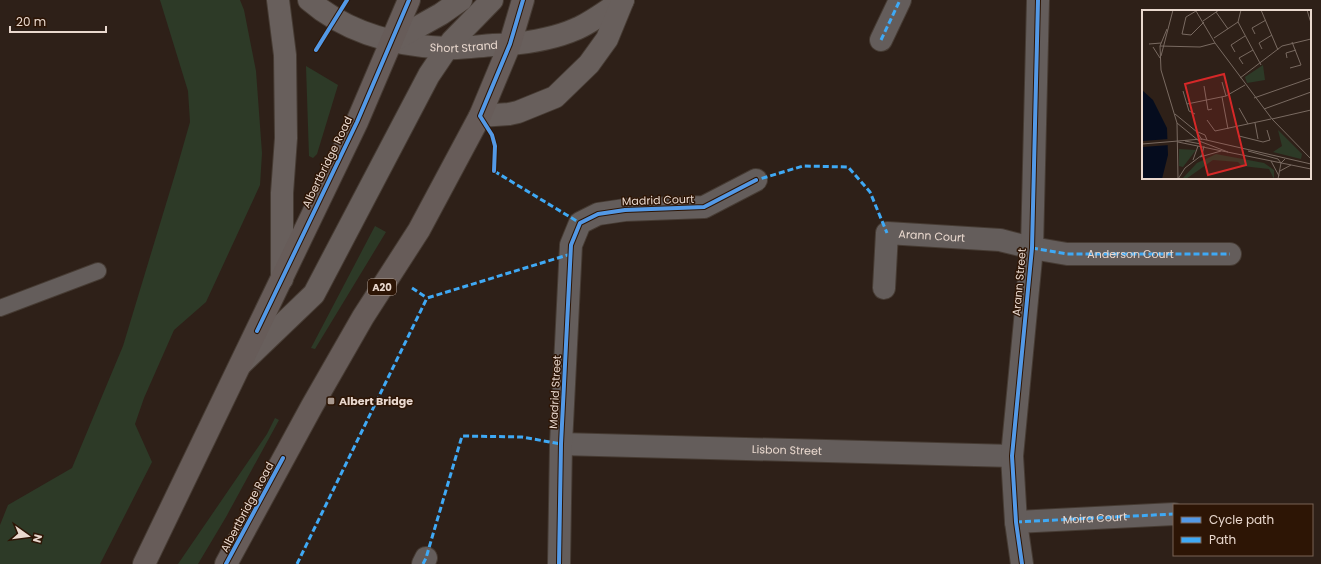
<svg xmlns="http://www.w3.org/2000/svg" width="1321" height="564" font-family="Poppins,sans-serif">
	<rect width="100%" height="100%" fill="#2e2018"/>
	<!-- green -->
	<g fill="#2d3a27">
		<path d="M160,0H240L244,10L256,71L262,153L260,185L206,302L174,330L144,398L135,424L152,462L100,564H0V525L8,505L72,468L123,346L176,171L190,122L188,91Z"/>
		<path d="M306,66L338,85L317,154L313,158L309,156Z"/>
		<path d="M375,226L386,232L315,349L311,348Z"/>
		<path d="M275,418L279,420L226,517L198,564H178L267,434Z"/>
	</g>
	<g fill="none" stroke-linecap="round" stroke-linejoin="round">
		<defs>
			<path id="service" d="M0,308L98,271"/>
			<g id="minor">
				<path d="M881,40L900,0"/>
				<path id="s1" d="M884,288L887,233L1000,240L1032,248L1067,254H1230"/>
				<path id="s2" d="M561,444L1012,456"/>
				<path d="M1016,522L1174,514"/>
				<path d="M423,564L426,558"/>
				<path d="M559,564L561,444L571,245L580,223L598,214L625,210L704,207L756,180"/>
				<path d="M1022,564L1016,522L1012,456L1032,248L1038,0"/>
			</g>
			<g id="secondary">
				<path d="M278,0L285,55L286,138L282,193V279"/>
				<path id="s3" d="M309,0C348,34 396,46 447,48C462,49 478,46 493,45C520,44 551,40 576,29C591,23 609,9 623,0"/>
				<path d="M391,42L441,14L461,0"/>
				<path d="M480,116L509,114L518,112L555,97L589,64L607,39L623,0"/>
				<path d="M241,364L314,294L429,75L452,41L492,0"/>
			</g>
			<g id="primary">
				<path d="M144,564L357,122L409,0"/>
				<path d="M226,564L312,406L363,317L419,230L480,116L510,44L523,0"/>
			</g>
		</defs>
		<!-- service casing -->
		<use href="#service" stroke="#463b33" stroke-width="18"/>
		<!-- minor casing -->
		<use href="#minor" stroke="#463b33" stroke-width="24"/>
		<!-- secondary casing -->
		<use href="#secondary" stroke="#463b33" stroke-width="24"/>
		<!-- primary casing -->
		<use href="#primary" stroke="#463b33" stroke-width="24"/>
		<!-- service -->
		<use href="#service" stroke="#645d5b" stroke-width="16"/>
		<!-- minor -->
		<use href="#minor" stroke="#645d5b" stroke-width="22"/>
		<!-- secondary -->
		<use href="#secondary" stroke="#685f5c" stroke-width="22"/>
		<!-- primary -->
		<use href="#primary" stroke="#675c59" stroke-width="22"/>
		<!-- quiet -->
		<g stroke="#3fa9f5" stroke-width="3" stroke-dasharray="6 3" stroke-linecap="butt">
			<path d="M881,40L900,0"/>
			<path d="M494,171L580,223L582,222"/>
			<path d="M753,181L803,166L848,167L870,192L887,233"/>
			<path id="s4" d="M1032,248L1067,254H1230"/>
			<path d="M412,288L427,298"/>
			<path id="s5" d="M1016,522L1174,514"/>
			<path d="M297,564L427,298L571,254"/>
			<path d="M423,564L426,558L462,436L522,437L561,444"/>
		</g>
		<defs>
			<g id="cycleway">
				<path d="M316,50L347,0"/>
				<path d="M494,171L495,146L492,135L480,116L510,44L523,0"/>
				<path d="M257,331L357,122L409,0"/>
				<path d="M226,564L283,458"/>
				<path d="M559,564L561,444L571,245L580,223L598,214L625,210L704,207L756,180"/>
				<path d="M1022,564L1016,522L1012,456L1032,248L1038,0"/>
			</g>
		</defs>
		<!-- cycleway casing -->
		<use href="#cycleway" stroke="#2d1505" stroke-width="6"/>
		<!-- cycleway -->
		<use href="#cycleway" stroke="#5399e6" stroke-width="4"/>
	</g>
	<!-- markers -->
	<rect fill="#a8988e" stroke="#2d1505" stroke-width="1.5" x="327" y="397" width="8" height="8" rx="2"/>
	<g text-anchor="middle" dominant-baseline="central" stroke-width="3" stroke-linejoin="round" paint-order="stroke">
		<!-- shield labels -->
		<rect fill="#2d1505" stroke="#b19e92" stroke-width="1" x="368" y="279" width="28" height="16" rx="3"/>
		<g font-size="10" font-weight="bold" fill="#e9d8ce">
			<text x="382" y="287">A20</text>
		</g>
		<!-- street labels -->
		<g font-size="11" fill="#e9d8ce" stroke="#2d1505">
			<text stroke="none"><textPath href="#s3" startOffset="166">Short Strand</textPath></text>
			<text transform="translate(327 162) rotate(-64)">Albertbridge Road</text>
			<text transform="translate(658 200) rotate(-2)">Madrid Court</text>
			<text stroke="none"><textPath href="#s1" startOffset="100">Arann Court</textPath></text>
			<text stroke="none"><textPath href="#s4" startOffset="99">Anderson Court</textPath></text>
			<text transform="translate(1019 282) rotate(-85)">Arann Street</text>
			<text transform="translate(555 392) rotate(-87)">Madrid Street</text>
			<text stroke="none"><textPath href="#s2" startOffset="226">Lisbon Street</textPath></text>
			<text transform="translate(247 507) rotate(-62)">Albertbridge Road</text>
			<text stroke="none"><textPath href="#s5" startOffset="79">Moira Court</textPath></text>
		</g>
		<!-- poi labels -->
		<g font-size="11" font-weight="bold" fill="#e9d8ce" stroke="#2d1505" text-anchor="start">
			<text x="339" y="401">Albert Bridge</text>
		</g>
	</g>
	<!-- overview -->
	<g transform="translate(1142 10)">
		<rect width="169" height="169" fill="#2e2018"/>
		<path d="M121,55L123,70L105,73L103,67ZM136,120L160,144L159,149L131,142L140,136ZM37,139L54,140L41,157L37,156ZM74,144L122,153L132,160V169L127,159L100,156L96,152L71,150L44,169H40L55,153Z" fill="#2d3a27"/>
		<path d="M0,80L11,90L25,118L26,145L20,169H0Z" fill="#050c1e"/>
		<path d="M27,129L28,135L0,137V131Z" fill="#2e2018"/>
		<path fill="none" stroke="#796a61" stroke-width="1" d="M119,0L136,40M165,0L169,13M54,1L44,7L40,24L49,25L62,12M54,1L73,33M74,2L86,19M61,11L77,0M96,12L119,55M25,19L18,36L19,60L35,113L57,131L86,142M113,24L110,18L124,10M72,28L96,12L99,0M7,34L19,33M18,36L58,37L73,33L130,109L169,149M11,37L18,48M120,39L117,33L130,25M93,42L89,35L103,26M19,46L31,0M145,48L144,43L154,40M101,54L97,48L111,40M148,58L159,55L150,32M98,68L140,36L169,29M80,72L84,86M62,76L66,100L70,99M41,81L47,101L53,104M80,87L86,119M112,88L169,68M45,94L84,86L103,75M97,98L106,114M122,99L169,82M33,104L55,122L60,130M130,109L169,100M65,110L73,121L129,109M35,113L36,169M113,113L116,129M56,122L63,125L65,130M97,126L121,132L128,130L125,120M43,131L59,134M36,132L169,159M0,134L60,129L169,154M106,141L136,149L139,153M58,147L79,141M51,150L56,136M129,151L137,166M138,161L149,155M36,169L43,158L60,145L62,136M136,169L139,153L143,149"/>
		<path fill="#d62828" fill-opacity="0.15" stroke="#d62828" stroke-width="2" d="M82,64L104,155L66,165L43,74Z"/>
		<rect width="169" height="169" fill="none" stroke="#e9d8ce" stroke-width="2"/>
	</g>
	<!-- legend -->
	<rect x="1173" y="504" width="140" height="52" fill="#2d1505" stroke="#786355"/>
	<rect x="1181" y="517" width="20" height="6" fill="#5399e6" stroke="#786355"/>
	<text x="1209" y="524" font-size="12" fill="#e9d8ce">Cycle path</text>
	<rect x="1181" y="537" width="20" height="6" fill="#3fa9f5" stroke="#786355"/>
	<text x="1209" y="544" font-size="12" fill="#e9d8ce">Path</text>
	<!-- north arrow -->
	<g transform="translate(28 536) rotate(104)" stroke="#2d1505" stroke-width="3" paint-order="stroke">
	<path d="M0-3L7 15L0 10L-7 15Z" fill="#e9d8ce"/>
	<text y="-6" font-size="11" font-weight="bold" text-anchor="middle" fill="#e9d8ce">N</text>
	</g>
	<!-- scale -->
	<path d="M10 26v6h96v-6" fill="none" stroke="#e9d8ce" stroke-width="2"/>
	<text x="16" y="26" font-size="12" fill="#e9d8ce" stroke="#2d1505" stroke-width="3" paint-order="stroke">20 m</text>
</svg>
